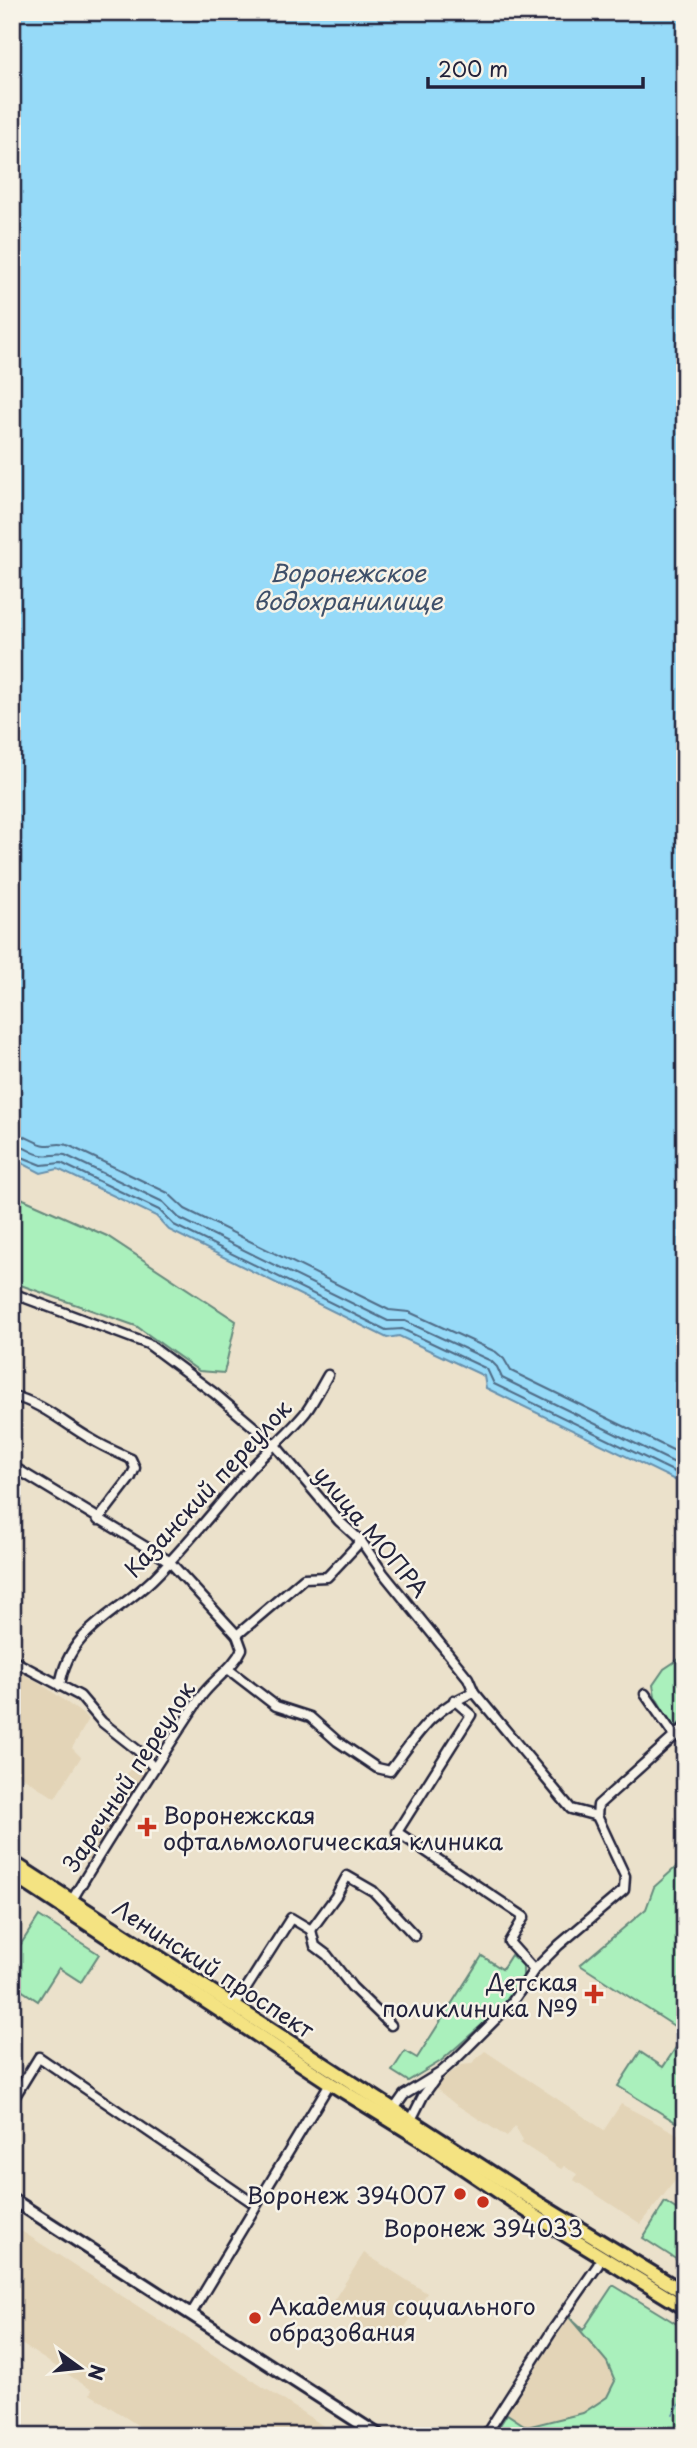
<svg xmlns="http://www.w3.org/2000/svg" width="697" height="2448" font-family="'Playpen Sans',sans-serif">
	<rect width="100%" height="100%" fill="#ebe1cb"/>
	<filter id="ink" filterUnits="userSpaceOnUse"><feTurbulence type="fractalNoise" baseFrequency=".0143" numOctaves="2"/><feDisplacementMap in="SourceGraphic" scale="14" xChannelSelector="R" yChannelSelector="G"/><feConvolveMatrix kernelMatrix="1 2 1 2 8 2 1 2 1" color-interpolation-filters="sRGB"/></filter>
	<g filter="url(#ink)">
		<!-- built -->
		<g fill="#e3d4b7">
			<path d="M12,1667L50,1690L89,1719L72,1748L81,1757L55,1798L12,1770Z"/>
			<path d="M135,1761L149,1770L89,1864L76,1856Z"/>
			<path d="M485,2051L604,2130L621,2104L685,2138V2168L641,2224L574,2180L577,2174L564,2166L561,2169L521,2143L523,2140L515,2126L507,2137L455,2104L434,2087L461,2065L471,2064Z"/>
			<path d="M12,2225L339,2436H154L90,2394L92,2390L12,2338Z"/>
			<path d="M364,2253L427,2293L392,2347L330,2306Z"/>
			<path d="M569,2317L607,2362L616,2381L607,2397L583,2413L527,2427L507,2414Z"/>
		</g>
		<!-- green -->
		<g fill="#aaf0bc" stroke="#66897c" stroke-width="2">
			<path d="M12,1194L107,1236L236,1321L224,1373L199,1371L136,1326L12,1282Z"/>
			<path d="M685,1655V1718L674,1729L655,1696L653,1685L664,1669Z"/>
			<path d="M685,1859V2033L580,1965L646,1909L654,1887Z"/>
			<path d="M39,1916L99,1954L81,1982L59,1968L38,2001L12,1984V1958Z"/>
			<path d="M511,1955L523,1965V1977L502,2007L441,2061L408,2081L392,2071L405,2051L417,2058L482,1956L502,1969Z"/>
			<path d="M685,2034V2128L618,2086L640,2052L663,2067Z"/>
			<path d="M665,2202L685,2215V2265L643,2238Z"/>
			<path d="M613,2285L685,2329V2436H493L507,2414L527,2427L583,2413L607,2397L615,2381L607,2362L569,2317L583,2330Z"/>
		</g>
		<!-- water -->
		<path fill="#96daf8" stroke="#6890ac" stroke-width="2" d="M12,12H685V1485L486,1388L484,1376L399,1336L387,1338L169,1230L156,1216L58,1169L41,1173L12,1158Z"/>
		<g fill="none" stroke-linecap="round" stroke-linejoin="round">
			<!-- shore -->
			<g stroke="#506c87" stroke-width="2">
				<path d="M12,1133C25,1134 35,1144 46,1145C55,1145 61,1142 70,1146L168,1193L185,1209L389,1310L409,1312L496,1352L504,1359L511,1371L685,1456"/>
				<path d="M12,1144C23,1145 31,1153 41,1155C49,1157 57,1153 65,1155L163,1202L179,1218L388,1321H405L491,1361L497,1367L502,1378L685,1468"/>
				<path d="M12,1153L42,1165L61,1163L159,1210L174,1225L386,1330L402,1329L487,1369L494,1384L685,1477"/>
			</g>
			<!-- stream -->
			<path stroke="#6890ac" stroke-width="2" d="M673,2414L685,2396"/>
			<defs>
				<g id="minor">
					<path d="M12,1293L148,1344L214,1393L275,1445L339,1521L361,1541L383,1573L468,1678L474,1692L571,1809L597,1816L625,1876L624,1890L559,1945L534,1970L511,2004L457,2058L440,2073L404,2095L392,2112"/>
					<path d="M12,1396C41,1402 66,1425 91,1439C104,1447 118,1453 131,1459L135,1468L131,1477L98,1520"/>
					<path d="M12,1466L169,1561L237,1635"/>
					<path d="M12,1660L80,1696L102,1722L141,1753L154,1768"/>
					<path d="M228,1669L276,1706L310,1717L337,1741L377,1768L390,1771C418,1734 429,1711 474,1692"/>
					<path d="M60,1686C68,1628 120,1613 155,1577C189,1543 218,1505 250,1469C268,1450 289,1433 306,1412C314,1401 321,1387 328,1375"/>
					<path d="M645,1694L675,1737"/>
					<path d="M454,1700L471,1715L397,1832L524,1917L509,1942L534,1970"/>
					<path d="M597,1816L598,1805L685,1727"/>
					<path d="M72,1900C113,1831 156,1765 200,1698C212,1680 233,1669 242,1649L237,1635L304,1578L327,1577L361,1541"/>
					<path d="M311,1930L336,1896L347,1876L373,1891L415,1936"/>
					<path d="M311,1930L315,1946L327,1955L352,1987L391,2025"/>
					<path d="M235,2006L291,1918L311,1930"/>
					<path d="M12,2101L39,2057L256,2205"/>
					<path d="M409,2124L423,2096L436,2078"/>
					<path d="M191,2314L330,2083"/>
					<path d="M485,2436L552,2331L598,2265L601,2256"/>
				</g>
				<path id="secondary" d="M12,2199L380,2436"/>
				<g id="primary">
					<path d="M12,1862L541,2205L685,2293"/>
					<path d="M12,1874L330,2083L419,2138L535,2216L685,2308"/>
				</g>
			</defs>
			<!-- minor casing -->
			<use href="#minor" stroke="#22223b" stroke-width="13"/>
			<!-- secondary casing -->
			<use href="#secondary" stroke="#22223b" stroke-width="16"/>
			<!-- primary casing -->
			<use href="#primary" stroke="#22223b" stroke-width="18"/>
			<!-- minor -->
			<use href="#minor" stroke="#f7f3e8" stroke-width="8"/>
			<!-- secondary -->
			<use href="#secondary" stroke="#f7f3e8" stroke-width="10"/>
			<!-- primary -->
			<use href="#primary" stroke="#f4e382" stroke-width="12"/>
		</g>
	</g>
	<!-- markers -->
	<g fill="#c8321e" stroke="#f7f3e8" stroke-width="2.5">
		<path d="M143.5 1816.5h7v7h7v7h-7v7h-7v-7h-7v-7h7z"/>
		<path d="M590.5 1983.5h7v7h7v7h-7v7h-7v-7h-7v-7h7z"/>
		<circle cx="460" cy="2194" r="7"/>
		<circle cx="483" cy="2202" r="7"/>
		<circle cx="255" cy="2318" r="7"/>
	</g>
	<g text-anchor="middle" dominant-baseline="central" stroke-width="5" stroke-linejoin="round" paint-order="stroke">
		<!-- street labels -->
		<g font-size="23" fill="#22223b" stroke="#f7f3e8">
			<text transform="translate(207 1488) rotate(-47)">Казанский переулок</text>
			<text transform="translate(372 1531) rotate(50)">улица МОПРА</text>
			<text transform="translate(128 1776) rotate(-57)">Заречный переулок</text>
			<text transform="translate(214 1968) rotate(33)">Ленинский проспект</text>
		</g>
		<!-- poi labels -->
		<g font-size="23" fill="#22223b" stroke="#f7f3e8" text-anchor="start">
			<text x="163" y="1814">Воронежская<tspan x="163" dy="26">офтальмологическая клиника</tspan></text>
			<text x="578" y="1981" text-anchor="end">Детская<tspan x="578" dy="26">поликлиника №9</tspan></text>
			<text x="446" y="2194" text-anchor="end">Воронеж 394007</text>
			<text x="483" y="2227" text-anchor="middle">Воронеж 394033</text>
			<text x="269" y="2305">Академия социального<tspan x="269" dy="26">образования</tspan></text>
		</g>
		<!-- water labels -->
		<g font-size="24" font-style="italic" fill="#3f506a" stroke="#f7f3e8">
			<text x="348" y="572">Воронежское<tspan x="348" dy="28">водохранилище</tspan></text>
		</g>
	</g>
	<!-- margin -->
	<rect width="697" height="2448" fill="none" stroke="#f7f3e8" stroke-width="42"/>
	<rect x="21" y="21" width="655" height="2406" fill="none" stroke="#22223b" stroke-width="2.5" filter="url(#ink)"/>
	<!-- north arrow -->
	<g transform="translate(80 2368) rotate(105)" stroke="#f7f3e8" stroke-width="5" paint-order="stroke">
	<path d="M0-5L12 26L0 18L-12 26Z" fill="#22223b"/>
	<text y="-10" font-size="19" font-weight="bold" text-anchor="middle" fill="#22223b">N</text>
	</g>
	<!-- scale -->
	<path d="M428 77v10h215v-10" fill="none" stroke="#22223b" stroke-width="3.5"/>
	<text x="438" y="77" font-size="21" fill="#22223b" stroke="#f7f3e8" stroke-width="5" paint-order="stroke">200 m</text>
</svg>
